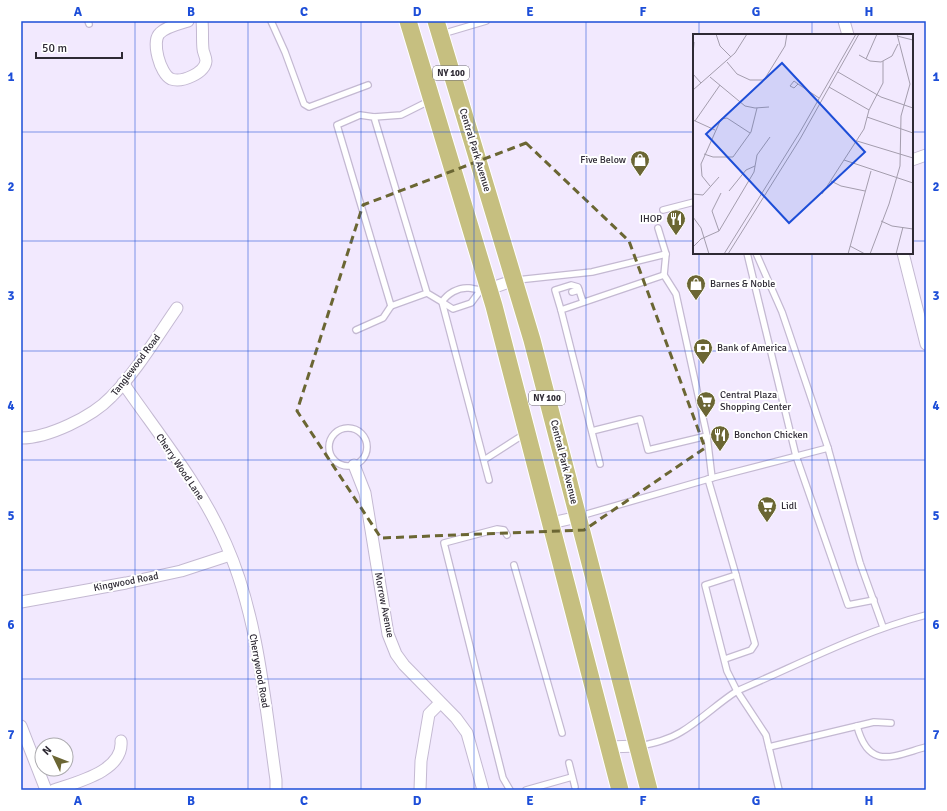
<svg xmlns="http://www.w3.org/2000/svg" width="947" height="811" font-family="Signika,sans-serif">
	<rect width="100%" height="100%" fill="#f2e9fe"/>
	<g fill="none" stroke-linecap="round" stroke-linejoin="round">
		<defs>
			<g id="lane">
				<path d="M88,21L89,24"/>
				<path d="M271,21L285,52L304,104L309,107L368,85"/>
				<path d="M442,34L486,21"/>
				<path d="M374,117L401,115L431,100"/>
				<path d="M663,210L694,202"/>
				<path d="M658,228L666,254L664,275L676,294L707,436L712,478"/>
				<path d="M747,253L796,456L848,605L874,600"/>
				<path d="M756,253L782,312L828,448"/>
				<path d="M517,280L592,272L666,254"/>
				<path d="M480,291L471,303L453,309L442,302C447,294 458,287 469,288C476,289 480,291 487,289"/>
				<path d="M572,292L579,290"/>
				<path d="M427,293L374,117L360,115L337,125L391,306L427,293L442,302L489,480"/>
				<path d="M561,310L555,290L571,285L578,287L583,302"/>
				<path d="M356,330L383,318L391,306"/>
				<circle cx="348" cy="447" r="19"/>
				<path d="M592,431L640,419L648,450L707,436"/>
				<path d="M484,460L526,433"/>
				<path d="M600,464L561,310L664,275"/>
				<path d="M708,479L736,575L705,585L727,671L737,691L766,735L779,790"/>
				<path d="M580,516L712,478L828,448L860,563L883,627"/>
				<path d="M507,535L504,530L497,529L444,543L503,778L510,790"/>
				<path d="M514,565L562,733"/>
				<path d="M725,659L751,650L755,644L736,575"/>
				<path d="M857,726C869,771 893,756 926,747"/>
				<path d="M640,746C654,743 668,740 681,732C701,720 718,703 737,691C800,664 860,632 926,615"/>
				<path d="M769,747L874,722L891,723"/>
				<path d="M569,763L575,787"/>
				<path d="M526,790L572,777"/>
			</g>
			<g id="street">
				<path d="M188,21C179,24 167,26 160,33C151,41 160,74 171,79C182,83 205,73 206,61C206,57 203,52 203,49C202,40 203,30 202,21"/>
				<path d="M844,21L848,35"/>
				<path d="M912,160L926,155"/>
				<path d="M903,253L926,344"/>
				<path d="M489,289L515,280"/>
				<path d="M123,383C159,435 201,486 226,544C258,616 265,703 276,780V790"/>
				<path d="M21,438C48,438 92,417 111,397C137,371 156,338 177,308"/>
				<path d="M354,465L365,493L388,634L396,654L404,665L456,718L467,733L483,790"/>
				<path d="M551,523L578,517"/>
				<path d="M21,602L126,583L181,571L230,555"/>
				<path d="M21,726L46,790"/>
				<path d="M609,747L637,746"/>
				<path d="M54,790C77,782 124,771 121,741"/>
				<path d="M420,790L421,761L429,714L440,703"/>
			</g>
			<g id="primary">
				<path d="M408,21L494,306L620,790"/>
				<path d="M436,21L532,340L649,790"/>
			</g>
		</defs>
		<!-- lane casing -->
		<use href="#lane" stroke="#c4b9d2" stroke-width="8"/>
		<!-- street casing -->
		<use href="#street" stroke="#c4b9d2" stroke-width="13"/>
		<!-- primary casing -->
		<use href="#primary" stroke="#fff" stroke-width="19"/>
		<!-- lane -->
		<use href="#lane" stroke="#fff" stroke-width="5.5"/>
		<!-- street -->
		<use href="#street" stroke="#fff" stroke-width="11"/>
		<!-- primary -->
		<use href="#primary" stroke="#c6bf80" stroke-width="17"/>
	</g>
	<!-- marked area -->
	<path fill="none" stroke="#6b6633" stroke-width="3" stroke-dasharray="8 5" stroke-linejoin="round" d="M526,143L629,241L705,448L584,530L381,538L297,411L363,205Z"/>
	<!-- grid -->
	<path fill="none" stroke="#1d4ed8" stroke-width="1" stroke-opacity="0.55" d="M135,21V790M248,21V790M361,21V790M474,21V790M586,21V790M699,21V35M812,21V35M21,132H694M912,132H926M21,241H694M912,241H926M699,253V790M812,253V790M21,351H926M21,460H926M21,570H926M21,679H926"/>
	<!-- icons -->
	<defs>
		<symbol id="shop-pin" viewBox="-11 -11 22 30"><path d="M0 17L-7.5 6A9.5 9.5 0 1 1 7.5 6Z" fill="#6b6633" stroke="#fff"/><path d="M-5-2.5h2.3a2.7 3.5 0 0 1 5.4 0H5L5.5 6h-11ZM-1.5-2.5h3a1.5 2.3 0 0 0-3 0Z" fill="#fff"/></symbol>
		<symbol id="restaurant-pin" viewBox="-11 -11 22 30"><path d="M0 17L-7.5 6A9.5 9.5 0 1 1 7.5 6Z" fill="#6b6633" stroke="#fff"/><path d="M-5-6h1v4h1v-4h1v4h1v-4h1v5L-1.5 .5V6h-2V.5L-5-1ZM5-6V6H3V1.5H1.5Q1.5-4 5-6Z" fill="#fff"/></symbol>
		<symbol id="bank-pin" viewBox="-11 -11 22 30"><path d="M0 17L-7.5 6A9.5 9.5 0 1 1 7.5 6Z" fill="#6b6633" stroke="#fff"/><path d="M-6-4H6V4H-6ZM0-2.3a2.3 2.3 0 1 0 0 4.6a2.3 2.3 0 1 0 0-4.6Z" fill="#fff"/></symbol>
		<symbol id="supermarket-pin" viewBox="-11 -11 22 30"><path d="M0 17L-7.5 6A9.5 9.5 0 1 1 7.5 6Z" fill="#6b6633" stroke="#fff"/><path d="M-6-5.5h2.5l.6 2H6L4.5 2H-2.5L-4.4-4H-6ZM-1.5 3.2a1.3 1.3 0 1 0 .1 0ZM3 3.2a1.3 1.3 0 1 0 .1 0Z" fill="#fff"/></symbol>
	</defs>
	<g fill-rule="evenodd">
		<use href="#shop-pin" x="629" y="149" width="22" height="30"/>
		<use href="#restaurant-pin" x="665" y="208" width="22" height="30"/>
		<use href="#shop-pin" x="685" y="273" width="22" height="30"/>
		<use href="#bank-pin" x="692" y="337" width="22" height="30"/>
		<use href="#supermarket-pin" x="695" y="390" width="22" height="30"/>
		<use href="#restaurant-pin" x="709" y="424" width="22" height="30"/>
		<use href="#supermarket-pin" x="756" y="495" width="22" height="30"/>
	</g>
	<g text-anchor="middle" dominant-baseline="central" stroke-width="4" stroke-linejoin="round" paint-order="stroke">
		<!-- shield labels -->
		<g fill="#fff" stroke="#6d6a71" stroke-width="1">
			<rect x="433" y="66" width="36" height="14" rx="3"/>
			<rect x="529" y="391" width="36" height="14" rx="3"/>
		</g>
		<g font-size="9" font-weight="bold" fill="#2e2a34">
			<text x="451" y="73">NY 100</text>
			<text x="547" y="398">NY 100</text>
		</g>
		<!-- street labels -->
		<g font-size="10" fill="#2e2a34" stroke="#fff">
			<text transform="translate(475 150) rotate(73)">Central Park Avenue</text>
			<text transform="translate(136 365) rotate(-53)">Tanglewood Road</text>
			<text transform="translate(564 462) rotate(76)">Central Park Avenue</text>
			<text transform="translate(180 467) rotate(56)">Cherry Wood Lane</text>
			<text transform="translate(126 582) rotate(-11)">Kingwood Road</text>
			<text transform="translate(384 605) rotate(79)">Morrow Avenue</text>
			<text transform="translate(259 671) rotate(80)">Cherrywood Road</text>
		</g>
		<!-- poi labels -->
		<g font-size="10" fill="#2e2a34" stroke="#fff" text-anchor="start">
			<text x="626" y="160" text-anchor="end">Five Below</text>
			<text x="662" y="219" text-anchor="end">IHOP</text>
			<text x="710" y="284">Barnes &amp; Noble</text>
			<text x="717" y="348">Bank of America</text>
			<text x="720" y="395">Central Plaza<tspan x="720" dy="12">Shopping Center</tspan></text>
			<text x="734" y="435">Bonchon Chicken</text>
			<text x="781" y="506">Lidl</text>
		</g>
	</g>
	<!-- overview -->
	<g transform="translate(693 34)">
		<rect width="220" height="220" fill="#f2e9fe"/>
		<path fill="none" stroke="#a49dad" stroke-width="1" d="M23,0L27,12L38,23M204,2L220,6M0,21L1,8M166,21L177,27L188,28L199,22L205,10M173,25L184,0M34,28L44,40L57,46H71L92,12L94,0M145,38L188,63L220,74M0,40L8,49M17,43L52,72L62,74L76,73M105,50L101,54L97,52L101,47L105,50L126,64M136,53L176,76M0,56L42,19L54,0M174,83L220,99M0,86L22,96M2,87L27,51M164,107L220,124M11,120L20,123H40L58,98L64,74M151,126L220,149M138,147L148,152L172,157M17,152L9,142L8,130L28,85L34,84L57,99M36,157L53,136L62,132M0,160L10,161L26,143M129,160L171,95L176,76L190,49V27M0,183L8,194L16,220M188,187L199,192L220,195M26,197L61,138L64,121L77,103M26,197L19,177L28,159M157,212L172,220M0,213L8,205L26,197M31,220L107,98L163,0M35,220L107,105L166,0M155,220L178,137M177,220L196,170L207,132L208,82L217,50L204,0M203,220L210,193"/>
		<path fill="#1d4ed8" fill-opacity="0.15" stroke="#1d4ed8" stroke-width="2" d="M89,29L172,118L96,189L13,100Z"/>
		<rect width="220" height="220" fill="none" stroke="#2e2a34" stroke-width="2"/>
	</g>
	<!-- border -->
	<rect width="947" height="811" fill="none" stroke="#ffffff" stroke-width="44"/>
	<!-- north arrow -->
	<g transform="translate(54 757) rotate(313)"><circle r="19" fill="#ffffff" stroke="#abaaae"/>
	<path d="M0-3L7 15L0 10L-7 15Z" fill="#6b6633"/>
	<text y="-6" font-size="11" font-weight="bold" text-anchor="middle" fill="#2e2a34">N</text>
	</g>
	<!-- scale -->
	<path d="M36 52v6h86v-6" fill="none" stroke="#2e2a34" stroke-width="2"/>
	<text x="42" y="52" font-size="12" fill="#2e2a34" stroke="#ffffff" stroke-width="3" paint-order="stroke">50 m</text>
	<rect x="22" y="22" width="903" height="767" fill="none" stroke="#1d4ed8" stroke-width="1.5"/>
	<g font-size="13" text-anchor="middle" font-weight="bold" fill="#1d4ed8">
		<text x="78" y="16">A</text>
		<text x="191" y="16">B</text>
		<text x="304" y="16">C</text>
		<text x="417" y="16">D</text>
		<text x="530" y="16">E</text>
		<text x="643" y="16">F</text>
		<text x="756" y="16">G</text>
		<text x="869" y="16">H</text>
		<text x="11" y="81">1</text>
		<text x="936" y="81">1</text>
		<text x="11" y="191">2</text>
		<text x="936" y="191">2</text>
		<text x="11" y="300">3</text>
		<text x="936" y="300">3</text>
		<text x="11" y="410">4</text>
		<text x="936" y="410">4</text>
		<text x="11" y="520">5</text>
		<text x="936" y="520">5</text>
		<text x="11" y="629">6</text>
		<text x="936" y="629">6</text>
		<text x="11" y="739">7</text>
		<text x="936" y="739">7</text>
		<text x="78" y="805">A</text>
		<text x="191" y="805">B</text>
		<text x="304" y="805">C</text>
		<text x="417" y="805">D</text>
		<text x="530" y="805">E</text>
		<text x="643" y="805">F</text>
		<text x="756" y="805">G</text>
		<text x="869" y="805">H</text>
	</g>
</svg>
